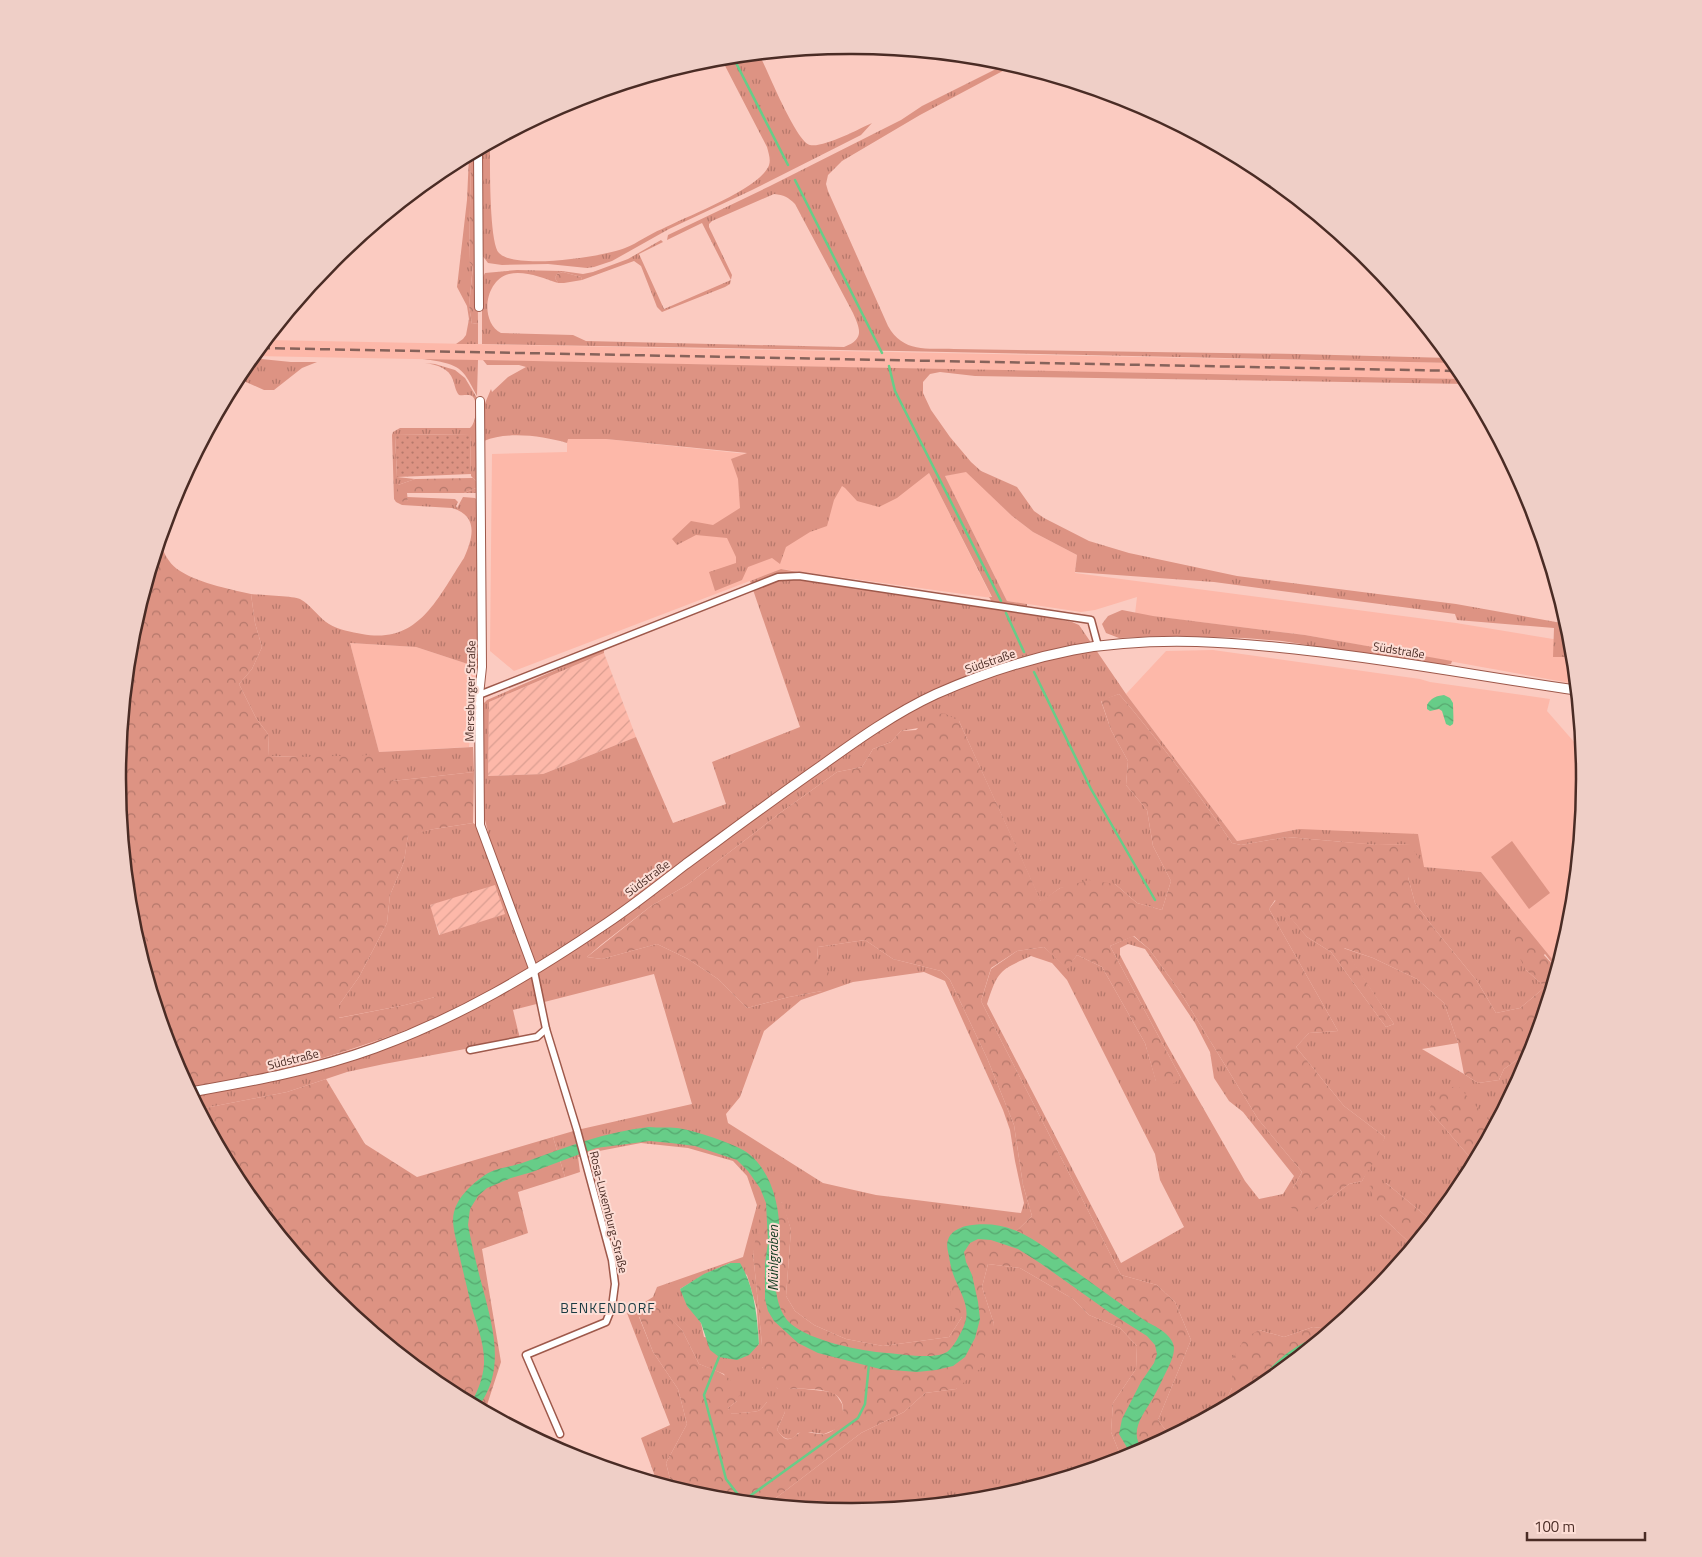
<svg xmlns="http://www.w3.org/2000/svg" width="1702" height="1557" font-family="'Titillium Web',sans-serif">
	<defs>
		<pattern id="industrial-furrows" width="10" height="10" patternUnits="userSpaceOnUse" patternTransform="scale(1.25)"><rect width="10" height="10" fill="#fdb8a9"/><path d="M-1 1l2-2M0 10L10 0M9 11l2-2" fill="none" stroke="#da9e91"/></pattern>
		<pattern id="grass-tufts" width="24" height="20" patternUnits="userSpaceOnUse" patternTransform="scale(1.25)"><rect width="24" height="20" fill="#dd9383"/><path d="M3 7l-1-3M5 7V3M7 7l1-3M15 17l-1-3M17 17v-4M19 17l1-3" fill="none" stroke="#b5786b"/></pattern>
		<pattern id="forest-crowns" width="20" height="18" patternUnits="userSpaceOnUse" patternTransform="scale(1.25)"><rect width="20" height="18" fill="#dd9383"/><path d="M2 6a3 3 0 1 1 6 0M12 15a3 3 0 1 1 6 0" fill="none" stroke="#b5786b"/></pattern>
		<pattern id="garden-dots" width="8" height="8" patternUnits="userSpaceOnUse" patternTransform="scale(1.25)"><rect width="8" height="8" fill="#dd9383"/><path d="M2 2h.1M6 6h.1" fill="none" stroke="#b5786b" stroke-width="1.8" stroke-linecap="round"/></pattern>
		<pattern id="water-waves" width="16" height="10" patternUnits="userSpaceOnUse" patternTransform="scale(1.25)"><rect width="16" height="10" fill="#67cd88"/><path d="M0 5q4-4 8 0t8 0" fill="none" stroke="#57a76f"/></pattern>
	</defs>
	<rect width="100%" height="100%" fill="#fbcbc1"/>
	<!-- built -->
	<g fill="#fdb8a9">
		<path d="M266,340L1454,363L1465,379L254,356Z"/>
		<path d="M567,439H606L929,473L992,598L781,569L514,671L490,651L492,454L567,452Z"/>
		<path d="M966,471L1012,516L1033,532L1077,555L1075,573L1456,623L1553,639L1570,636L1575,684L1305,635L1135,614L1137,597L1095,610L1081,612L1007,601L945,476Z"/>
		<path d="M350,643L416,647L477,667L469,747L379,752Z"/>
		<path d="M1213,650L1420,679L1430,682L1550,699L1547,711L1582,751L1584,779L1570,922L1557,965L1481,872L1424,867L1299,829L1237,841L1126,694L1166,651Z"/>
	</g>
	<!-- industrial -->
	<g fill="url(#industrial-furrows)">
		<path d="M604,653L636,737L543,774L488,776L489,702Z"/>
		<path d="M495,884L506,914L440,935L429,905Z"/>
	</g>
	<!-- grass -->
	<g fill="url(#grass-tufts)" fill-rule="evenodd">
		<path d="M759,54C767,69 796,142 810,145C823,148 859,129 872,123L861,135L752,190L669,229L612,261L594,267L587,268L548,264L502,265L488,263L482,255L481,148L490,144C490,162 489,243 499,253C515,270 603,257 625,248C638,243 649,234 662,229C686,217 754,191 767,169C772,162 769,155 767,147L721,58Z"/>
		<path d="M1008,63L1014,65L920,115L842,161L828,175L826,184L828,191L888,326C903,353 927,348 954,349L1297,354L1450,358L1454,363L899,351L482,344V279L485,273L517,270L562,271L583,274L593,272L628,259L661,240L663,242L639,254L664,309L731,280L702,223L667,240L668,235L770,186L901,120L922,106ZM774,194C784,195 788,197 795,204L853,313C860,329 865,339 844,347L586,341L573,335L501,333C479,321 485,280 509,274C524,270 543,278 558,283L555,278L557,274L563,272L581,277L582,280L634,261L641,266L657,307L662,312L725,287L730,284L732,275L709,227V224L712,221Z"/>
		<path d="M471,154L469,262L473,265L469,306L472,324L478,323V344H456L463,339L466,335L469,319L467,306L457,287L467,200L469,155Z"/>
		<path d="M251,358L291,362H317L302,368L274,390H264L237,378Z"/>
		<path d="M422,359L478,360L477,396C473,389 470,382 465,375C456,362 436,361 422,359Z"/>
		<path d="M483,360L1465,379L1468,384L975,376L940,372L930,374L923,382V393L931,410L950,437L971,462L981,471L1017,487L1034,511L1044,518L1089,541L1129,553L1237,576L1456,604L1567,624L1570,636L1573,657H1553L1554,628L1457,620L1455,614L1214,582L1075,572L1077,555L1033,532L1012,516L966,472L945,476L1007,601L1027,604V607L992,602L989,597H992L929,473L897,498L879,507L857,501L845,488L842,486L834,500L827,526L810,532L786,547L780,564L772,558L748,567L742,580L715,591L709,572L736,563V557L727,538L696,535L677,545L672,539L691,521L713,525L740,508L738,479L731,459L747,453L606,439H568L567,443C543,436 507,431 484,441L483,408L491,389L492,392L508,377L526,367L519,365H487Z"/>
		<path d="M425,363L435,364L455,370L465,378L477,398V493H464L476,488V481L471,476L470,434L395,435L397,477L415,479L398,485L408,502L407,497L455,499L458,502L456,506L457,508L463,497L475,498L477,500L479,667L477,689L475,690L477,667L416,647L350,643L379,752L473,747L474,772L392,781L298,757L269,756L268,734L256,718L239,684L252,669L262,647L255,623L251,594C260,595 293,596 300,599C311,605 319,618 329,624C338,630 352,632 362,634C419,645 438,597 464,558C473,538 479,516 452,508L402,505L396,502L394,499L392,435L393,432L400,428H470C476,424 479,401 472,396C469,394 463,396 459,395C455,390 455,385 453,380C449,368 437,365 425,363Z"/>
		<path d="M781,569L1072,622L1079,625L1126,694L1237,841L1299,829L1418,834L1424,867L1481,872L1557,965L1556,968L1545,954L1526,970L1545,987L1520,1008L1496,1013L1477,981L1433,927L1415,903L1408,877L1410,844L1378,845L1287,837L1241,845L1232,843C1197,791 1160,742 1119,694L1101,701L1111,730L1128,761L1126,785L1147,810L1153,846L1171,881L1162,910L1137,903L1115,884L1060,888L1041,902L959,721L901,731L891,742L873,749L862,767L837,772L780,813L687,885L651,906L602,944L587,957L602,959L657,944L688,959L718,979L747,1008L789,997L822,991L817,960L818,947L865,940L893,959L941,971L950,980L987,1058L1014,1125L1023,1185L1032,1216L1005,1242L981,1237L962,1317L949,1337L883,1346L846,1339L814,1325L795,1311L786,1296L791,1230L782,1202L753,1252L762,1345V1367L778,1389H805L832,1392L837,1396L842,1404L844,1418L836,1429L824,1434L810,1432L798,1433C791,1443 783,1439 777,1430L785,1412L767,1402C764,1405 762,1409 758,1411C755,1412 733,1414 729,1413L728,1408L737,1401L724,1374L699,1364L682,1330L659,1308L639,1317L653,1352L678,1389L687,1424L666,1463L672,1487L657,1482L641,1438L670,1425L627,1313L653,1297L657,1287L743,1257L757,1205L747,1176L733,1161L688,1148L641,1143L594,1152L578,1157L580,1172L565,1177L553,1137L577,1130L692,1104L654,974L513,1010L520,1039L384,1064L347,1072L287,1092L200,1109L188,1087L220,1082L314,1061L360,1047L407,1030L435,997L405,1005L338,1018L339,1005L359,977L387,923L390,895L404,862L408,834L434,829L473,823L488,832L484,816V703L487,700L604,649V653L489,702L488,776L543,774L636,737L673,823L726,804L712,762L800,727L750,581ZM495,885L505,914L439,935L430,905ZM924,972L945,981L1003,1110L1010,1130L1015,1161L1024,1203L1021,1213L876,1195L823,1183L728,1123L726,1114L740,1097L764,1031L801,1000L853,982ZM730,1263L747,1275L757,1309L759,1345L704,1337L701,1323L680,1289L705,1274Z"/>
		<path d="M1122,610L1153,616L1305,635L1452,661L1451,664L1436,665L1282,641L1245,638L1163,636L1119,638L1106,633L1102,624L1108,616Z"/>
		<path d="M1276,900L1307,937L1331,952L1386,1027L1394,1024L1343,948L1373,958L1417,979L1444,1003L1458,1043L1422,1049L1464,1074L1478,1083L1499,1080L1504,1069L1531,1050L1529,1059L1493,1125L1488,1120L1429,1110L1474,1162L1461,1186L1432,1221L1386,1183L1380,1215L1412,1245L1369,1297L1330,1329L1313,1327L1284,1337L1259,1330L1232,1360V1388L1222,1408L1173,1434L1167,1432L1158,1420L1191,1340L1175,1302L1157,1285L1121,1275L981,1001L991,969L1017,951L1044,947L1067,968L1077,955L1102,967L1145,1043L1156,1081L1181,1078L1110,946L1133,936L1149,949L1179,990L1258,1119L1302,1172L1293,1188L1314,1210L1349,1184L1362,1181L1385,1137L1344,1106L1296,1047L1309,1033L1338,1031L1269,909ZM1128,944L1145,949L1195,1023L1210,1052L1214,1078L1229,1101L1243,1112L1294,1176L1283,1194L1259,1199L1245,1181L1166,1043L1120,955V948ZM1031,956L1052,963L1067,980L1155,1154L1160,1180L1184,1227L1121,1263L987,1004C998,970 1000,970 1031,956Z"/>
		<path d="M988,1264L1020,1268L1073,1299L1089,1315L1120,1328L1137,1346L1136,1369L1113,1403L1111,1432L1122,1459L994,1498L851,1512L768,1504L861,1433L904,1412L925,1393L956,1389L994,1324L982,1287Z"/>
	</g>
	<!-- forest -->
	<g fill="url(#forest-crowns)">
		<path d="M476,151L478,323L472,324L469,306L473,266L469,262L471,154Z"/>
		<path d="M563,272L581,277L582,280L564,283H558L555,278L557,274Z"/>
		<path d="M473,478L476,481V488L464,493H407L408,502L399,501L396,497L398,485L415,479Z"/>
		<path d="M160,543C164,553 168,562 177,569C195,582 228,589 251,594L255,623L262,647L252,669L239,684L256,718L268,734L269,756L298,757L375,755L392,781L474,772L473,823L434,829L408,835L404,862L390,895L387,923L359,977L339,1005V1018L405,1005L435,997L441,1005L443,1015C361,1050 276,1074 188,1087L173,1059L132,921L118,778L132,635Z"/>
		<path d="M1119,694C1160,742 1197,791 1232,843L1241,845L1287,837L1378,845L1410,844L1419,859L1408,877L1415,903L1433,927L1477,981L1496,1013L1520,1008L1545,987L1526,970L1516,951L1513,922L1556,968L1531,1050L1504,1069L1499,1080L1478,1083L1464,1074L1458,1043L1444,1003L1417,979L1373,958L1344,948L1394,1024L1386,1027L1331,952L1307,937L1275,900L1269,909L1338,1031L1309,1033L1296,1047L1344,1106L1385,1137L1378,1155L1362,1181L1349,1184L1305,1217L1290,1207L1293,1188L1302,1172L1258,1119L1179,990L1149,949L1134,936L1110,946L1181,1078L1169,1087L1156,1082L1145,1043L1102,967L1077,955L1067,969L1044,947L1017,951L991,968L981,1001L1121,1275L1157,1285L1175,1302L1191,1340L1158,1420L1167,1432L1173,1434L1131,1456L1122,1459L1111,1432L1113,1403L1136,1369L1137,1346L1120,1328L1089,1315L1073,1299L1020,1268L988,1264L982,1287L994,1324L982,1367L956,1389L925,1393L904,1412L861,1433L768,1504L708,1498L672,1487L666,1463L687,1424L678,1389L653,1352L639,1316L659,1307L682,1330L699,1364C717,1371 730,1374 740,1393L737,1401L728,1408L730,1413C733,1414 755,1412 758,1411C762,1409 764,1405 767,1402H776L783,1408L785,1412L777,1430C788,1446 791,1438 802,1431C809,1432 819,1435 825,1434C844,1430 851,1400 832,1393C818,1387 793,1389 778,1389L769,1380L762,1367V1345L753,1252L762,1206L783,1202L791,1230L786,1296L795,1311L814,1325L846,1339L883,1346L949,1337L962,1317L949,1301L952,1287L968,1274L962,1256L965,1244L981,1237L1005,1242L1032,1216L1023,1185L1014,1125L987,1058L950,980L941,971L893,959L865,940L818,947L817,960L829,973L822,991L789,997L747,1008L718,979L688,959L657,944L602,959L587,957L651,906L687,885L780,813L837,772L862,767L873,749L891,742L901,731L916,730L930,716L944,713L959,721L1041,901L1060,888L1089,880L1115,884L1137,903L1162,910L1171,881L1153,846L1147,810L1126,785L1128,761L1111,730L1101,700Z"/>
		<path d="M326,1079L365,1144L417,1177L553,1137L565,1177L518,1192L528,1233L482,1249L501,1362L487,1405L483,1410L443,1388L332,1297L241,1186L200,1109L287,1092Z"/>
		<path d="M1458,1086L1493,1125L1474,1162L1429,1110L1437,1090Z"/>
		<path d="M1386,1183L1432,1221L1412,1245L1380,1215L1369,1186Z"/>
		<path d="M1313,1327L1330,1329L1258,1389L1222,1408L1232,1388V1360L1245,1338L1259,1330L1284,1337Z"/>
	</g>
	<!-- garden -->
	<path fill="url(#garden-dots)" d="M470,434L471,474L397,477L395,435Z"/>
	<!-- pitch -->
	<path fill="#dd9383" d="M1512,841L1550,893L1529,909L1491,857Z"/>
	<!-- water -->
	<g fill="url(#water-waves)">
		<path d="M1444,695L1450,698L1453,703C1453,709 1454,721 1453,724L1450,726L1446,724L1442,711L1439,709L1430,711L1427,709V705C1431,698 1436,696 1444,695Z"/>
		<path d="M649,1127C658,1128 668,1127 677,1128C693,1130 737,1144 749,1154C777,1177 782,1220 779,1255C778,1260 776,1265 776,1271C774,1287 777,1312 791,1324C811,1341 860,1351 887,1353C902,1354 933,1360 947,1352C952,1348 956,1342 959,1336C973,1313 965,1302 955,1279C952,1272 950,1264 949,1256C948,1251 946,1245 948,1240C950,1232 959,1228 966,1226C982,1223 1000,1224 1014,1230C1037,1239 1059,1258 1078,1273C1101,1290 1124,1306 1147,1322C1157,1327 1173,1335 1174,1348C1174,1356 1170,1364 1167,1370C1162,1380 1158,1389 1153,1398C1143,1415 1128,1432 1143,1450L1132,1456L1119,1434L1122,1419L1141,1382L1154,1363L1157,1354L1155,1345L1147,1336L1109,1312L1040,1263L1018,1249L991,1240L978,1239L970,1243L964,1252L966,1262L972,1275L978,1302L980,1319L975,1338L965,1357L953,1366L936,1370L917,1372L880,1369L818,1353L798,1343L774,1321L768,1311L765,1299V1264L768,1242L766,1203L760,1188L748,1171L737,1160L695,1146L671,1143L650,1141L596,1148L532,1172L511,1178L487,1188L478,1196L470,1209L468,1225C472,1246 477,1267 483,1289C493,1328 506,1371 478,1407L471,1403C478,1391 483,1378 484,1364C485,1344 476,1323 471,1305C467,1286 462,1268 458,1249C456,1238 451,1223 454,1212C458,1196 472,1184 485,1175C497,1167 512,1167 525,1162C566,1147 605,1132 649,1127Z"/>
		<path d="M730,1263H740C755,1288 757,1316 759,1344L749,1355L737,1360L719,1357L710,1350L701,1323L687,1306L680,1289L704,1274Z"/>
		<path d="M1305,1342L1314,1343L1254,1391C1266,1369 1283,1354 1305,1342Z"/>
	</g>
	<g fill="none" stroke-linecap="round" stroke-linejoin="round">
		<!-- stream -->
		<g stroke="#67cd88" stroke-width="2.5">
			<path d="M733,57L788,165"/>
			<path d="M795,180L882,353"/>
			<path d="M889,366L895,391L1001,601"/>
			<path d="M1006,613L1024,652"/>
			<path d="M1034,672L1091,789L1155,900"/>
			<path d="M719,1357L704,1395L726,1479L743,1501L858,1418L865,1404L869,1364"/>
		</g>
		<defs>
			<g id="minor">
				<path d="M479,695L778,577L799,576L1091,620L1098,646"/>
				<path d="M534,971L546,1029L577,1130L612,1260L615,1284L612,1307L606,1322L526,1355L560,1434"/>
				<path d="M470,1050L537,1037L546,1029"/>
			</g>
			<g id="tertiary">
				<path d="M478,150L479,307"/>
				<path d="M480,401L482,667L479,695L480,825L534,971"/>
			</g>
			<path id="secondary" d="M191,1092C253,1081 315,1070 375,1048C460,1017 532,974 607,923C634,905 660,884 686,864C731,831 775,798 821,766C857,740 895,713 936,694C979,675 1027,659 1073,650C1157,635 1237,642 1321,652C1406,662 1491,678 1576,690"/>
		</defs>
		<!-- minor casing -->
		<use href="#minor" stroke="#9e594b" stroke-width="9"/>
		<!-- tertiary casing -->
		<use href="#tertiary" stroke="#9e594b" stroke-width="10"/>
		<!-- secondary casing -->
		<use href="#secondary" stroke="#9e594b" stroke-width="11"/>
		<!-- minor -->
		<use href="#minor" stroke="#fff" stroke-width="6"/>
		<!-- tertiary -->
		<use href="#tertiary" stroke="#fff" stroke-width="8"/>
		<!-- secondary -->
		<use href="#secondary" stroke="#fff" stroke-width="9"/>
		<!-- rail -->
		<path stroke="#87635b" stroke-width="2.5" stroke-dasharray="10 5" stroke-linecap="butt" d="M260,348L1461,371"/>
	</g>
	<g text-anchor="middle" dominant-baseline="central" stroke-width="4" stroke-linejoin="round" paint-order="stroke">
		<!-- street labels -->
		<g font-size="12" fill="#4a2c25" stroke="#fdddd5">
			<text transform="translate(1399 650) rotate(9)">Südstraße</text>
			<text transform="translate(990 661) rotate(-19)">Südstraße</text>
			<text transform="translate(470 691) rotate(-89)">Merseburger Straße</text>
			<text transform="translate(647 878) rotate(-37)">Südstraße</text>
			<text transform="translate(293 1059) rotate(-14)">Südstraße</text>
			<text transform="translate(609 1212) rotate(76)">Rosa-Luxemburg-Straße</text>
		</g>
		<!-- water labels -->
		<g font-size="14" font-style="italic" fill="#103b20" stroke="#fdddd5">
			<text transform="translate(772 1258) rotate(-90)">Mühlgraben</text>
		</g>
		<!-- neighbourhood labels -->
		<g font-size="14" letter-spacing="1" fill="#1a3b42" stroke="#fdddd5">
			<text x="608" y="1307">BENKENDORF</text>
		</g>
	</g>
	<!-- crop -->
	<path d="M0 0H1702V1557H0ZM850 54H852A724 724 0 0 1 1576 778V779A724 724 0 0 1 852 1503H850A724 724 0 0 1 126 779V778A724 724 0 0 1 850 54Z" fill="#efcfc7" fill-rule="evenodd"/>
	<path fill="none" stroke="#4a2c25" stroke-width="2.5" d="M850 54H852A724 724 0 0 1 1576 778V779A724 724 0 0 1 852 1503H850A724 724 0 0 1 126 779V778A724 724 0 0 1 850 54Z"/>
	<!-- scale -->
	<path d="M1527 1532v8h118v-8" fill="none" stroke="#4a2c25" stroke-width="2.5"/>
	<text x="1534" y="1532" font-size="15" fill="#4a2c25" stroke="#fdddd5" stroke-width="4" paint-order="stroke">100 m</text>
</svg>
